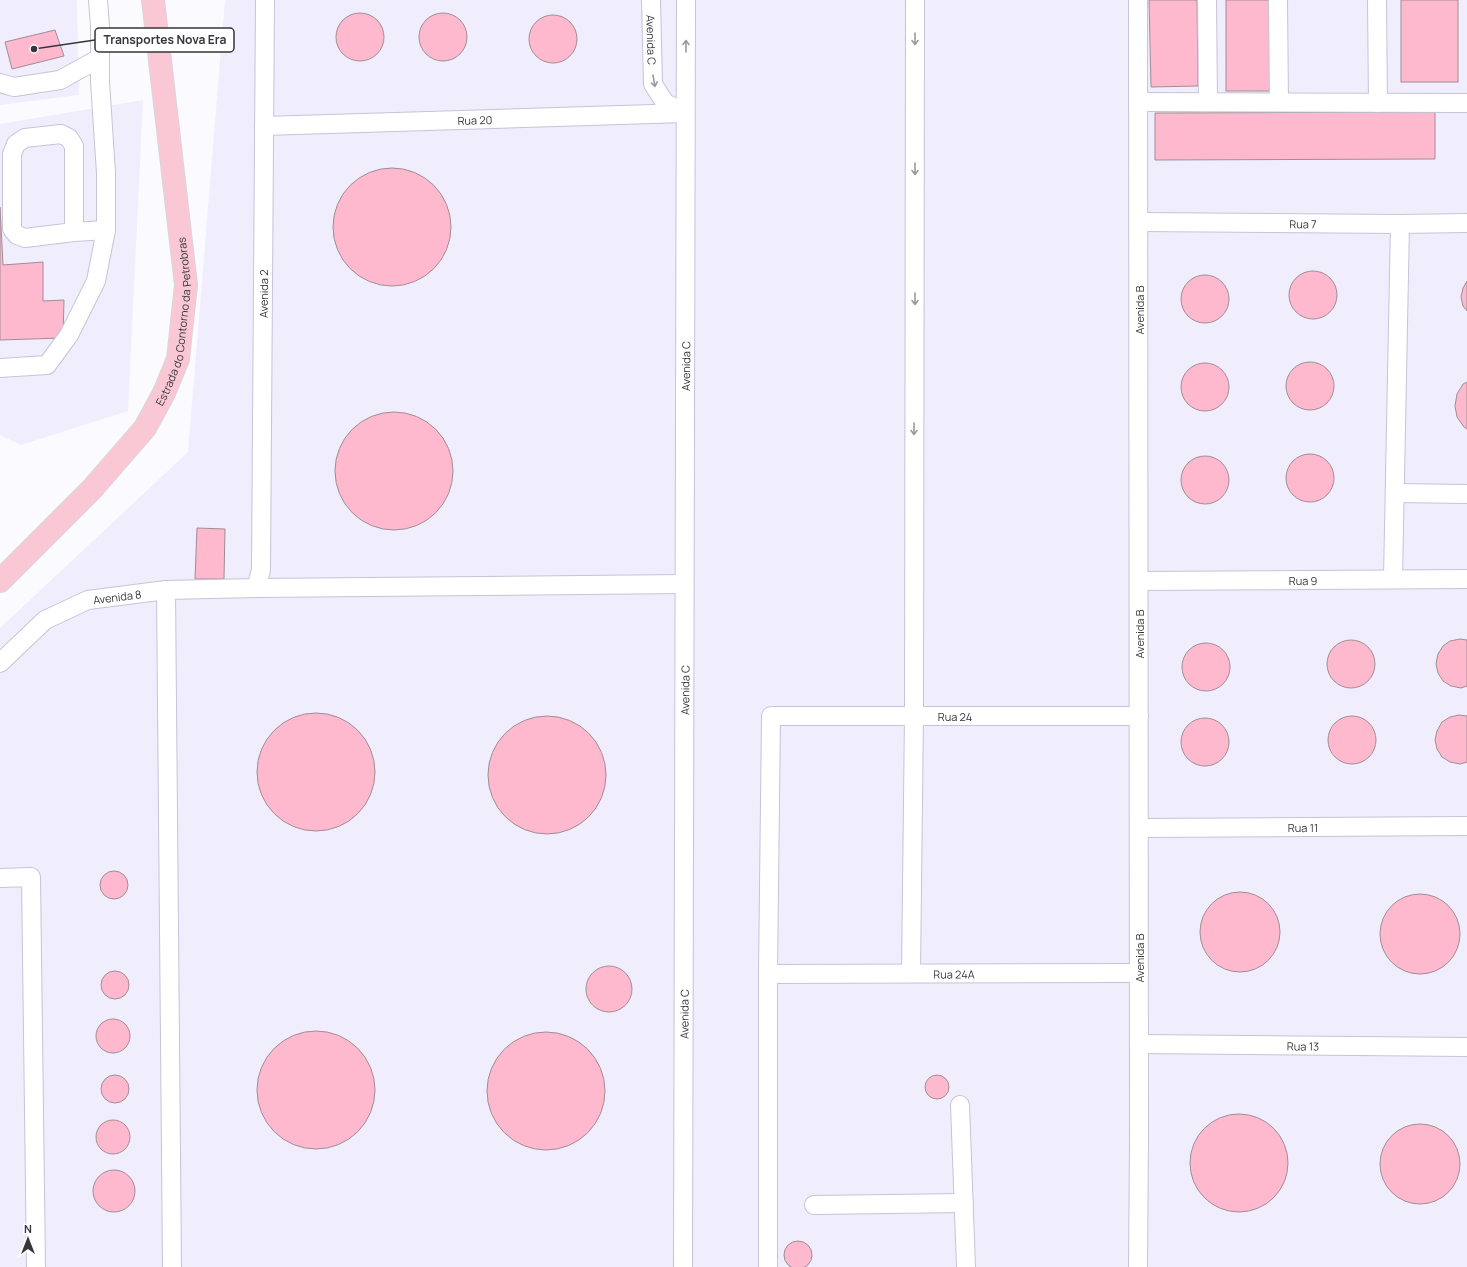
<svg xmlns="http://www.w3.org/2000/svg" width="1467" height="1267" font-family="Manrope,sans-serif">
	<rect width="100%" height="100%" fill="#fbfafe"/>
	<!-- built -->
	<g fill="#f0eefd">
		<path d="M0,0H77L79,95L0,105Z"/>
		<path d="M225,0H1467V1267H0V628L188,452Z"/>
		<path d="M143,100L128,411L21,445L0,435V124Z"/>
	</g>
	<!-- building -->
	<g fill="#feb9cf" stroke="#a08d93">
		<path d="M1149,0H1197L1198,86L1151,87Z"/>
		<rect x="1226" y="0" width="46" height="91"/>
		<rect x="1401" y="0" width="57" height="82"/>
		<circle cx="360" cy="37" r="24"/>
		<circle cx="443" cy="37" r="24"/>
		<circle cx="553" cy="39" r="24"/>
		<path d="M55,30L64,56L12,69L5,42Z"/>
		<path d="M1435,112V159L1155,160V113Z"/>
		<circle cx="392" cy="227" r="59"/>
		<path d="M0,207L3,265L43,262V301L64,300L63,338L0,340Z"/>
		<circle cx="1313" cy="295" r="24"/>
		<circle cx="1205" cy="299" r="24"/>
		<path d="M1467,281V311L1463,306L1461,297L1463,288Z"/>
		<circle cx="1310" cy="386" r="24"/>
		<circle cx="1205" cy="387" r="24"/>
		<path d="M1467,382V429L1464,427L1457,417L1455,406L1457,394L1463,384Z"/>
		<circle cx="394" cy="471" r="59"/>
		<circle cx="1310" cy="478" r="24"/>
		<circle cx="1205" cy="480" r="24"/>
		<path d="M197,528L225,529L224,579H195Z"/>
		<path d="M1460,639L1467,640V686L1461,688L1451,686L1443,681L1438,673L1436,664L1438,654L1443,646L1450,641Z"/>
		<circle cx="1351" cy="664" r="24"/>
		<circle cx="1206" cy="667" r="24"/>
		<circle cx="316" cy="772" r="59"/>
		<path d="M1459,715L1467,716V762L1460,764L1450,762L1442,757L1437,749L1435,740L1437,731L1442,722L1450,717Z"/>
		<circle cx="1352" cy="740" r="24"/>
		<circle cx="547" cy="775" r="59"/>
		<circle cx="1205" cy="742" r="24"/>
		<circle cx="114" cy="885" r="14"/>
		<circle cx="1240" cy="932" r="40"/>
		<circle cx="1420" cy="934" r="40"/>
		<circle cx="609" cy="989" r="23"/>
		<circle cx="115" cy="985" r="14"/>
		<circle cx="113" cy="1036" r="17"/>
		<circle cx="316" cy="1090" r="59"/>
		<circle cx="546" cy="1091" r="59"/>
		<circle cx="937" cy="1087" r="12"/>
		<circle cx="115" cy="1089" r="14"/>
		<circle cx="1239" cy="1163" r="49"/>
		<circle cx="113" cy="1137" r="17"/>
		<circle cx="1420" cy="1164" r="40"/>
		<circle cx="114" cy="1191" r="21"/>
		<circle cx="798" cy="1255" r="14"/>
	</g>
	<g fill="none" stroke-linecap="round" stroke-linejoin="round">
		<defs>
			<g id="minor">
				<path id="s1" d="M651,0L653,84L665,103L685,112"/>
				<path d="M1207,0L1208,102"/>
				<path d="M1278,0L1279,102"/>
				<path d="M1377,0L1378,103"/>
				<path d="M0,83L14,87L60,80L100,58"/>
				<path d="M1138,102L1467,103"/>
				<path id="s2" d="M264,126L685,113"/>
				<path id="s3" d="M1139,222L1400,224L1467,223"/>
				<path d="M74,232L25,238L17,235L12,229V154L16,144L25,138L61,134L69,138L74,146V232L106,230"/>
				<path d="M0,368L47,365L69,335L96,281L106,230V173L100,82V26L98,0"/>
				<path d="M1395,493L1467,494"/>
				<path d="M1393,579L1400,224"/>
				<path id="s4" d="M1139,581L1467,579"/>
				<path id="s5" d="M256,588L261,570L265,0"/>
				<path d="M166,590L172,1267"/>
				<path id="s6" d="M0,663L45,620L88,600L166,590L256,588L684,584"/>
				<path id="s7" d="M1139,828L1467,826"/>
				<path d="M0,878L31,877L36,1267"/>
				<path d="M911,973L914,716L915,0"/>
				<path id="s8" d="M768,974L1139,973"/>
				<path id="s9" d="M1139,1044L1467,1047"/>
				<path d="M960,1105L966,1267"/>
				<path d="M814,1205L964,1203"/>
				<path id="s10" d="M683,1267L686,0"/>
				<path id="s11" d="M768,1267V974L771,716H1139"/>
				<path d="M1138,1267L1139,1140L1138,0"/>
			</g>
			<g id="major">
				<path id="s12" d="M0,581L92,489L145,428L164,393L178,359L186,285L153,0"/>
			</g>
		</defs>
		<!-- minor casing -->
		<use href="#minor" stroke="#c6c4d5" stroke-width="20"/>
		<!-- major casing -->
		<use href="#major" stroke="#d7d7d8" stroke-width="24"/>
		<!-- minor -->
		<use href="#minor" stroke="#fff" stroke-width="18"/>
		<!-- major -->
		<use href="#major" stroke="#fac8d4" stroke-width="22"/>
	</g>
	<!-- one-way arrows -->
	<defs><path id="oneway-shaft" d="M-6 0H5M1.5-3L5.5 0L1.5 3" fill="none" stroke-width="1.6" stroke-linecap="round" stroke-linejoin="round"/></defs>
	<g stroke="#9a9a9d">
		<use href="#oneway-shaft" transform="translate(915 39) rotate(90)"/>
		<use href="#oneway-shaft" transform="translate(686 46) rotate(-90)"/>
		<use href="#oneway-shaft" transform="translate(654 81) rotate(80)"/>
		<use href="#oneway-shaft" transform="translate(915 169) rotate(90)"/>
		<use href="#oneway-shaft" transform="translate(915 299) rotate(90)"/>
		<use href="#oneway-shaft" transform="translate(914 429) rotate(90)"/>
	</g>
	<g text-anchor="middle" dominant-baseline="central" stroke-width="3" stroke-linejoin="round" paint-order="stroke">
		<!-- street labels -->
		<g font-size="11" fill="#36353b" stroke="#fff">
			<text stroke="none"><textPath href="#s1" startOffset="40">Avenida C</textPath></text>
			<text stroke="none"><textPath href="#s2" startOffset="211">Rua 20</textPath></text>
			<text stroke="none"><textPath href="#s3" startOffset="164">Rua 7</textPath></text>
			<text stroke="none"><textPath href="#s5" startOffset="295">Avenida 2</textPath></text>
			<text transform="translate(1139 310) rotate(-90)">Avenida B</text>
			<text stroke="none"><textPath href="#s12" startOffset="324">Estrada do Contorno da Petrobras</textPath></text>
			<text stroke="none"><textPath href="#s10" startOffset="901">Avenida C</textPath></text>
			<text stroke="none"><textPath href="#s4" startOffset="164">Rua 9</textPath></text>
			<text stroke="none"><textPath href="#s6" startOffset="139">Avenida 8</textPath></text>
			<text transform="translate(1139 634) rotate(-90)">Avenida B</text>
			<text stroke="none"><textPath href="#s10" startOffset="577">Avenida C</textPath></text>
			<text stroke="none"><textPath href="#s11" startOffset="735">Rua 24</textPath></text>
			<text stroke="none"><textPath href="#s7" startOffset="164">Rua 11</textPath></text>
			<text transform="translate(1139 958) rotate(-90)">Avenida B</text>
			<text stroke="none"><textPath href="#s8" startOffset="186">Rua 24A</textPath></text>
			<text stroke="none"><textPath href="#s10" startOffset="253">Avenida C</textPath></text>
			<text stroke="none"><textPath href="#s9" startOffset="164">Rua 13</textPath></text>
		</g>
	</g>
	<!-- callouts -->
	<path fill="none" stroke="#36353b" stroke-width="1.5" d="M34 49L95 40"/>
	<circle fill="#36353b" stroke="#fff" stroke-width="1.5" cx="34" cy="49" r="4"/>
	<rect fill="#fff" stroke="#36353b" stroke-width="1.5" x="95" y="28" width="139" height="24" rx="4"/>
	<g font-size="12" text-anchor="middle" font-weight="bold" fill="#36353b">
		<text x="165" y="44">Transportes Nova Era</text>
	</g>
	<!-- north arrow -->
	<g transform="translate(28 1239)" stroke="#ffffff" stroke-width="3" paint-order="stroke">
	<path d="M0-3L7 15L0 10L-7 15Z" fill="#36353b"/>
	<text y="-6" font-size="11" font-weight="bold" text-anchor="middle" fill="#36353b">N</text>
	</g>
</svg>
